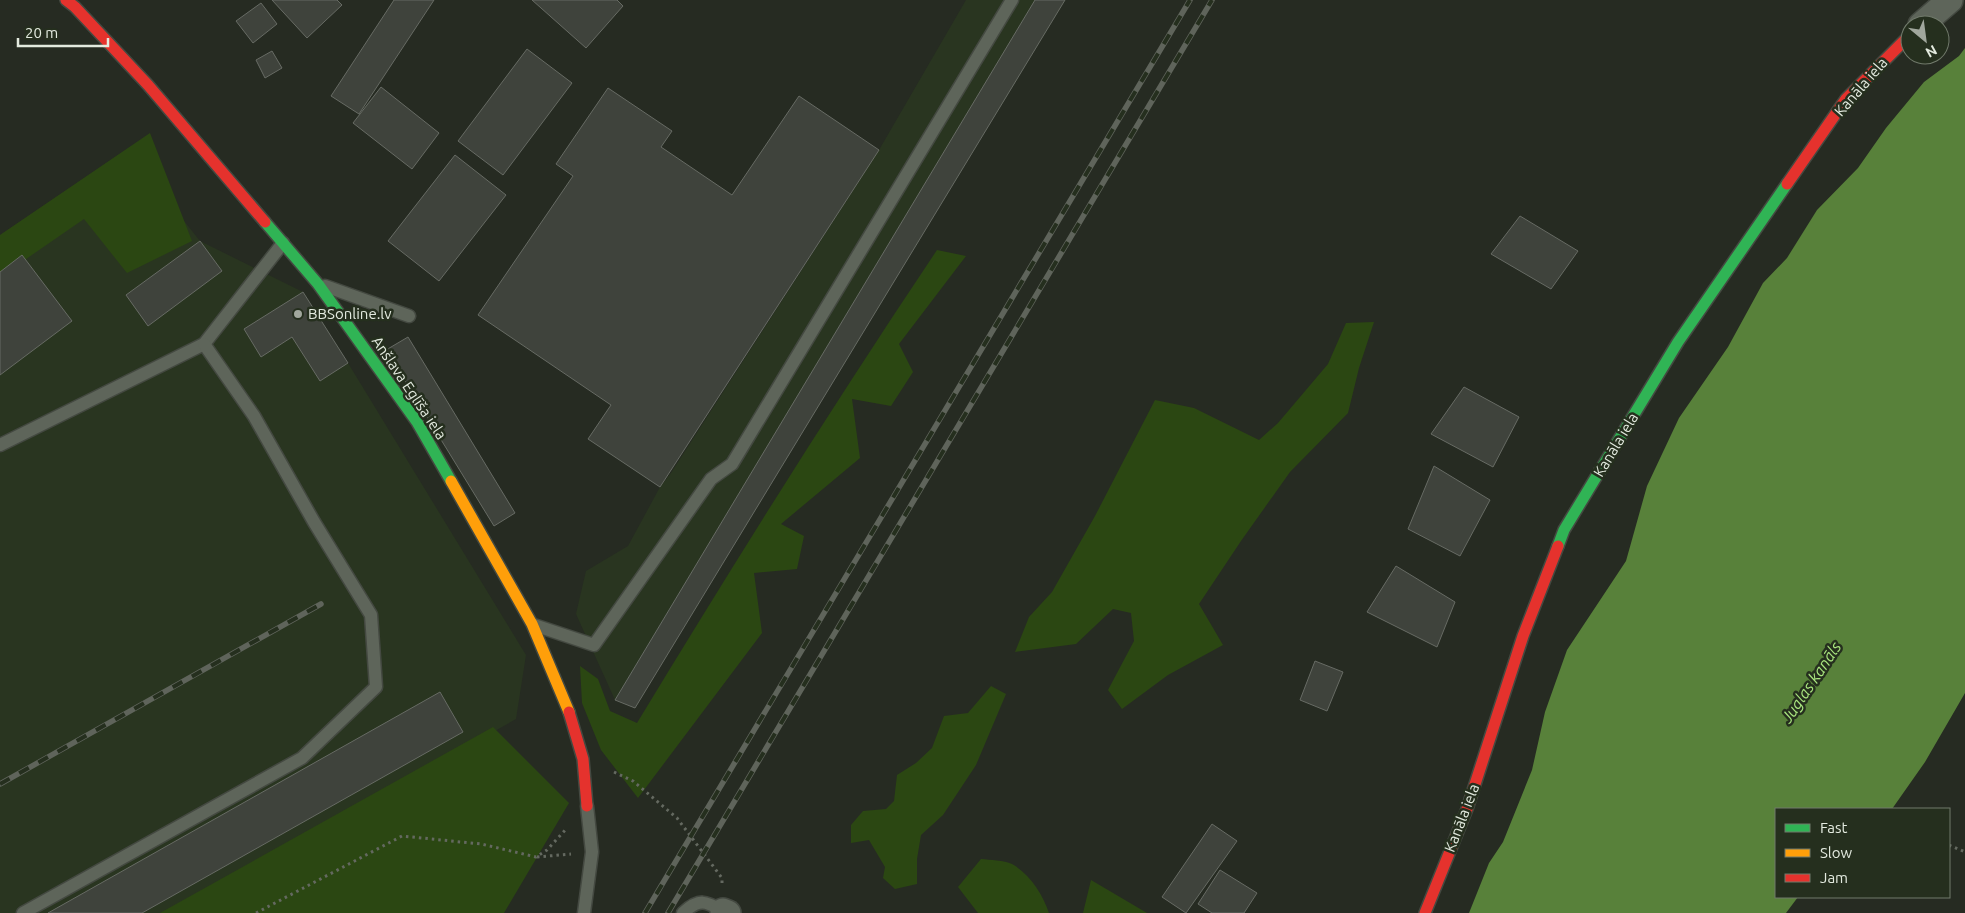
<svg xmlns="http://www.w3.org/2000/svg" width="1965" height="913" font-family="Ubuntu,sans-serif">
	<rect width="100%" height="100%" fill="#262b22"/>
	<g fill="#293520">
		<polygon points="966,0 1065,0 635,708 615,700 576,614 586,571 628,546 660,487 671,473 879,150"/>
		<polygon points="127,149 200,241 303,292 348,363 526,655 516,719 172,913 0,913 0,235"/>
	</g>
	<g fill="#2b4712">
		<polygon points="150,133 192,241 127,273 84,219 0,277 0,235"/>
		<path d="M937 250 966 256 899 344 913 372 891 406 852 399 860 458 781 524 804 536 797 569 754 573 762 633 638 798 601 750 582 703 580 666 598 679 610 711 637 723C734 563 833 405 937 250Z"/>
		<polygon points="1374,322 1359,368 1348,413 1290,472 1241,541 1199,604 1223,645 1168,675 1122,709 1108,690 1134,641 1131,613 1113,609 1076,644 1015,652 1029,617 1052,592 1095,516 1155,400 1194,408 1259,440 1278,423 1328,364 1346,323"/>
		<polygon points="991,686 1006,694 976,765 943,815 921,835 917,859 917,884 895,889 883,878 885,867 869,840 851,843 851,825 863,811 886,809 894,801 897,775 916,763 932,748 944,716 968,713"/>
		<polygon points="493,727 569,803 504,913 160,913"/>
		<path d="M981 859C990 860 1004 860 1012 864 1030 874 1043 895 1049 913H978L958 887Z"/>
		<polygon points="1091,880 1147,913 1083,913"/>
	</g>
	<polygon fill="#58813a" points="1965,48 1965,693 1925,762 1892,809 1776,809 1776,897 1798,897 1786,913 1469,913 1489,863 1503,842 1532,770 1545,712 1567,650 1626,561 1647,486 1679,418 1728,347 1763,283 1787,258 1817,210 1858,168 1886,128 1924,82 1959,56"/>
	<g fill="#3f433c" stroke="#676b64">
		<polygon points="272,0 337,0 342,5 307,38"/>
		<polygon points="394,0 434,0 359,114 331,96"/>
		<polygon points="532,0 617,0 623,6 586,48"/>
		<polygon points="1035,0 1065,0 635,708 615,700"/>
		<polygon points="261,3 277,24 253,43 236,21"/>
		<polygon points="527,49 572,83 503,175 458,141"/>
		<polygon points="272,51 282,68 265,78 256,60"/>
		<polygon points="381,87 439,133 412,169 353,123"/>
		<polygon points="608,88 672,131 661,147 732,195 799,96 879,150 660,487 588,439 611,405 478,315 573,176 556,164"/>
		<polygon points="455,155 506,195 439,281 388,241"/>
		<polygon points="1520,216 1578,251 1551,289 1491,254"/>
		<polygon points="200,241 222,271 148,326 126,295"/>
		<polygon points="22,255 72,321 0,375 0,272"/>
		<polygon points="303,292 348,363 320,381 292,337 261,357 244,329"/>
		<polygon points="408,337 515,513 494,526 386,350"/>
		<polygon points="1464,387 1519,417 1493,467 1431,434"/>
		<polygon points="1434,466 1490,500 1460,556 1408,529"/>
		<polygon points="1396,566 1455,602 1437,647 1367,612"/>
		<polygon points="1315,661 1343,672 1327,711 1300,700"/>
		<polygon points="440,692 463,732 142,913 48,913"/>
		<polygon points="1212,824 1237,841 1186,913 1162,897"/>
		<polygon points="1220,870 1257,893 1244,913 1212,913 1198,904"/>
	</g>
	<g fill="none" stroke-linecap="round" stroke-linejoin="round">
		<defs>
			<g id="lane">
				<polyline points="325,286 409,316"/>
				<polyline points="0,445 204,344 283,243"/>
				<polyline points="534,625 594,645 711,479 732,464 1012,0"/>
				<polyline points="23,913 302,758 376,687 371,615 314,522 254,416 204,344"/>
				<polyline points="584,913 592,852 587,806"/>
				<path d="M683 913C699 898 706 901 723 911"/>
			</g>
			<g id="street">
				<polyline points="1921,25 1950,0"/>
				<polyline points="723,911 728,913"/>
			</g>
			<g id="fast">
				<polyline points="265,222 318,284 417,422 451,481"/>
				<polyline points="1558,546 1564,530 1678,342 1787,184"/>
			</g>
			<polyline id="slow" points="451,481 532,624 569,712"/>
			<g id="jam">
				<polyline points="66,0 75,7 148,85 265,222"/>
				<polyline points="1787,184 1846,99 1910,35"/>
				<polyline points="569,712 583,759 587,806"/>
				<polyline points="1425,913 1467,809 1523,636 1558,546"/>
			</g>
		</defs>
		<use href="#lane" stroke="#444941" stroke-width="15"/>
		<use href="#street" stroke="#444941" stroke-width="28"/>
		<use href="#fast" stroke="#444941" stroke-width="14"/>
		<use href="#slow" stroke="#444941" stroke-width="14"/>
		<use href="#jam" stroke="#444941" stroke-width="14"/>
		<g stroke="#646960" stroke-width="3" stroke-dasharray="2.5 4" stroke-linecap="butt">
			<polyline points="614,772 633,781 677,818 722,878 722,883"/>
			<polyline points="1949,845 1965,852"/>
			<polyline points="537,857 571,854"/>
			<polyline points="256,913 402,836 481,844 536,857 547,850 567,828"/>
		</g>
		<use href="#lane" stroke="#5e655a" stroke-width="12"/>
		<use href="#street" stroke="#5e655a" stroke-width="25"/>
		<use href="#fast" stroke="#30b455" stroke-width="11"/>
		<use href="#slow" stroke="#ff9f0a" stroke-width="11"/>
		<use href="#jam" stroke="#e5322d" stroke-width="11"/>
		<defs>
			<g id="rail">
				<polyline points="0,784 321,604"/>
				<polyline points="645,913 1190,0"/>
				<polyline points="668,913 1212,0"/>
			</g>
		</defs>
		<use href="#rail" stroke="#5f645b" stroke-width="5.5"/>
		<use href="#rail" stroke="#252f1e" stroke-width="4" stroke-dasharray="11" stroke-linecap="butt"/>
	</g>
	<circle fill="#a1a79d" stroke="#252f1e" stroke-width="2" cx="298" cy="314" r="5"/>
	<g text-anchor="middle" stroke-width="5" stroke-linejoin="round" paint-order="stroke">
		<g font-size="15" fill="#e3eadf" stroke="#252f1e">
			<text transform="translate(1861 87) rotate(-49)" y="5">Kanāla iela</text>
			<text transform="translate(409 388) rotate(56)" y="5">Anšlava Eglīša iela</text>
			<text transform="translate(1616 445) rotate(-59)" y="5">Kanāla iela</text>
			<text transform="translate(1462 818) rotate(-69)" y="5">Kanāla iela</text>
		</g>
		<g font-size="15" fill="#e3eadf" stroke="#252f1e" text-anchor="start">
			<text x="308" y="319">BBSonline.lv</text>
		</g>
		<g font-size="16" font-style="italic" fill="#abe880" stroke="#252f1e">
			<text transform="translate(1811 682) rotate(-56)" y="6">Juglas kanāls</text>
		</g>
	</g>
	<rect x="1775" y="808" width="175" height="90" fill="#252f1e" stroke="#717a6b"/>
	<rect x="1785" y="824" width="25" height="8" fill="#30b455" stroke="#717a6b"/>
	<text x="1820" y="833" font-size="15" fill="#e3eadf">Fast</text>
	<rect x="1785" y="849" width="25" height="8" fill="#ff9f0a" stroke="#717a6b"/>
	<text x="1820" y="858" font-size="15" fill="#e3eadf">Slow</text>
	<rect x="1785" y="874" width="25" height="8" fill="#e5322d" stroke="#717a6b"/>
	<text x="1820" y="883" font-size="15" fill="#e3eadf">Jam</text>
	<g transform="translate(1925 40) rotate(151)"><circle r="24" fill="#252f1e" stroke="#717a6b"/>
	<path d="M0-4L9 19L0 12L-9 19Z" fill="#a1a79d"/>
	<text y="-8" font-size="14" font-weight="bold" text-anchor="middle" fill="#e3eadf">N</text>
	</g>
	<path d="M18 38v8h90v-8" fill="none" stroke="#e3eadf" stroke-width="2.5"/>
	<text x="25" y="38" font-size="15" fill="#e3eadf" stroke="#252f1e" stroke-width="4" paint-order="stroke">20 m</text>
</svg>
